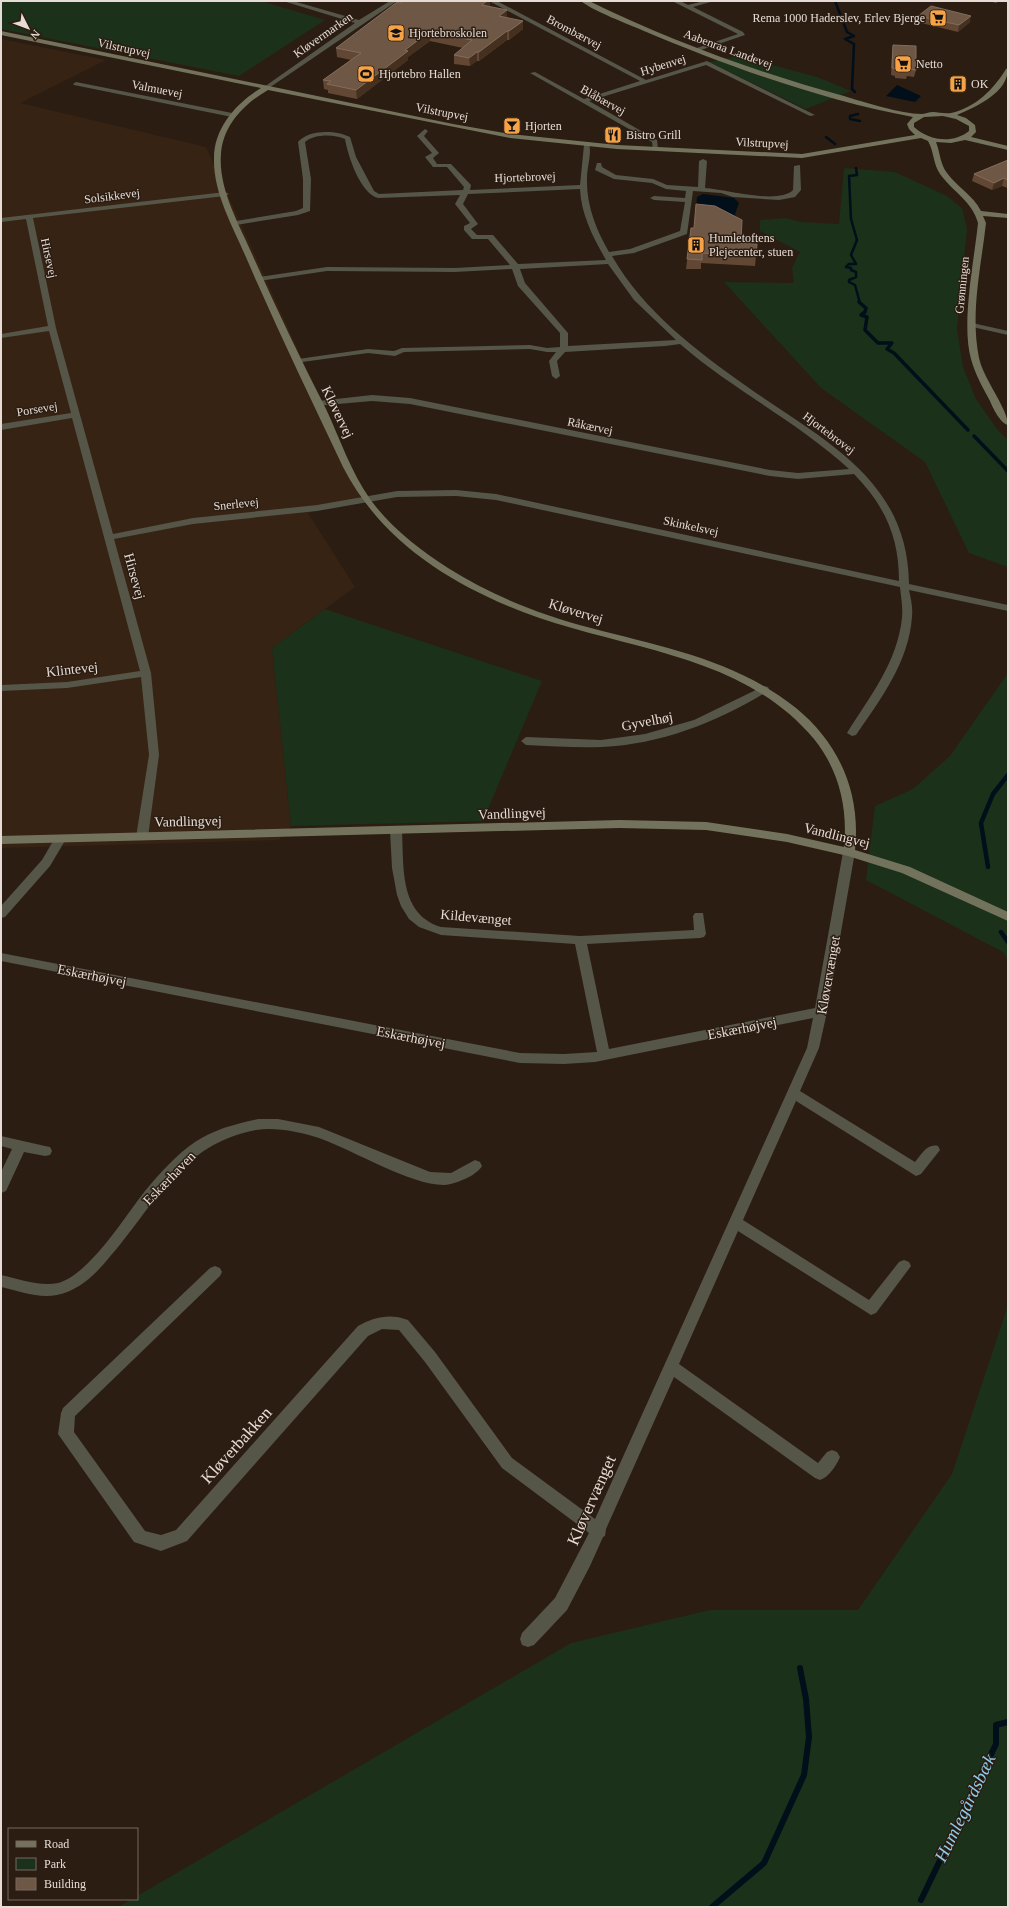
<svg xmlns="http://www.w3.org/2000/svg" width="1009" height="1908" font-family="Georgia,serif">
	<rect width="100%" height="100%" fill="#2b1d12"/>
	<polygon fill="#372314" points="1,39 106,60 20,103 206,147 364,496 308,513 355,587 272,648 291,826 279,840 1,848"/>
	<g fill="#1c3119">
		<polygon points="1,1 261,1 325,20 239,76 1,29"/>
		<polygon points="739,56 817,77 851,91 806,109 709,62"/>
		<polygon points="844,168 895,172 947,196 962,208 967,229 957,329 963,367 976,399 997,429 1008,440 1008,567 969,553 925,462 821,388 724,282 794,283 792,268 800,252 760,231 760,220 786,218 801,222 839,224"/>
		<polygon points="325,609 542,681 483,821 291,826 272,648"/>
		<polygon points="1008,673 1008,960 1003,952 866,880 875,806 913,789 950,756"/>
		<polygon points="1008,1305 1008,1907 118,1907 132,1899 137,1899 137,1896 571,1643 710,1610 858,1610 952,1474"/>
	</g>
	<g fill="#000f1a">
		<polygon points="897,85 921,96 915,102 886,96"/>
		<polygon points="703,194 734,198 739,203 735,214 737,224 696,209 697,197"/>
	</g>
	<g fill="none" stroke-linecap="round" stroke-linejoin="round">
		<g stroke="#000f1a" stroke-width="2.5">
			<polyline points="835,1 847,32 854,36 845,39 854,44 852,89 855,92"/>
			<polyline points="858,114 850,116 850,119 860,121"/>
			<polyline points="826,137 835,144"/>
			<polyline points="856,168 857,175 849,176 851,219 857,240 851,255 856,264 849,264 846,267 851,268 851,270 856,272 856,277 849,280 849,282 855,285 860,303"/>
		</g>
		<g stroke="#000f1a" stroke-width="3.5">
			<polyline points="859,302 866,308 865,312 861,315 867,317 865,330 878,343 892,343 887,349 894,353 968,430"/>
			<polyline points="974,436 1008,471"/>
		</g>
		<g stroke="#000f1a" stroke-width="4.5">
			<polyline points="988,867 981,823 993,794 1008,775"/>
			<polyline points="1001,932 1008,942"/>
		</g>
		<g stroke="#000f1a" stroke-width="6">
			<polyline points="921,1900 996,1744 996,1725 1008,1722"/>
			<polyline points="712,1907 764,1863 804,1775 809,1737 806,1699 800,1668"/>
		</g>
		<g fill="#555548" fill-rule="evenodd">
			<polygon points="283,1 293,1 359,20 390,1 397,1 266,90 263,88 264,87 355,23"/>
			<polygon points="489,1 497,1 646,80 707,61 815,115 810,116 706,65 589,101 657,140 658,149 653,150 652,142 530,73 535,72 584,99 640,81"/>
			<polygon points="672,1 680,1 688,5 704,1 714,1 693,7 743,32 745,35 698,51 694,51 694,49 738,34"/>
			<polygon points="989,1 999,1 996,3"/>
			<polygon points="76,82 232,113 235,115 232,117 74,85 73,84"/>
			<path d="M425 129 428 131 424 136 439 153 433 158 437 164H451L471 185 470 190 580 185 584 145 589 144C592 153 587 167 587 178 586 204 596 230 609 252L630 249 680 231 685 202 654 200 650 198 654 196 685 198 686 191 666 189 652 183 614 179 595 170 597 163H601L602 167 616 175 653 179 667 185 698 187 699 161 703 159 707 161 705 188C725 189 778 205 793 190L794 166 800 165 801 190 795 197 779 200 733 197 721 193 693 191 687 234 634 253 612 256C644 312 697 351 749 388 823 440 908 479 909 584L1008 605V611L909 590C911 599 913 608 912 617 909 662 880 700 856 735L852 736 847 733C870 696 897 663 902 618 903 608 901 597 900 587L496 500 456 496 397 497 317 511 193 524 114 539 151 673 159 755 148 837 146 840H138L136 837 149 755 141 677 67 688 1 691V685L67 682 140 671 72 418 1 430V424L71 413 49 331 1 338V334L48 326 26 219 1 222V218L225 192 229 194 225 196 33 218 56 328 113 534 193 518 317 505 397 491 456 490 496 494 899 581C899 537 885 506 854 474L798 479 770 476 410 404 372 401 315 406 314 404 318 401 372 395 410 398 770 470 798 473 849 469C798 422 733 390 680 344L665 346 565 352 557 361 560 376 556 379 552 376 549 361 556 352H547L530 349 404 352 395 356 368 353 295 363 294 361 298 359 368 349 394 351 402 348 530 345 547 348 560 347V333L518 286 512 269 455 272 327 271 259 281 255 279 259 277 327 267 455 268 510 265 488 239H472L464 230V226L470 223 455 204 460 195 378 198C360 193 348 156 345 139 334 134 314 134 305 142L311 179 310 211 298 215 236 225 232 223 236 221 296 211 303 208V179L298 142C309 129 336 130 350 137L356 157 374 191 379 194 463 190 464 187 447 167H433L425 157 432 153 417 136ZM580 189C581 215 594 239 606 260L518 264 493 235H477L471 229 478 224 463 204 468 194ZM608 264 634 300 676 340 568 346V333L525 283 520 269Z"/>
			<polygon points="968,322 1008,331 1008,335 968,326"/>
			<path d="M764 686 768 687 769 689 768 691C717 722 662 744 602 747 577 748 551 746 526 745L521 741 526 737 601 740 645 734 694 720Z"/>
			<path d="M396 827 402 831C404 867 399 914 441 927L580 936 694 930 693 916 695 913H703L706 934 704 937 700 938 587 944 609 1049 815 1008 843 852 845 849H853L855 852 827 1012 819 1048 800 1091 915 1162C921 1155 927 1143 938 1146L940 1150 921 1174 916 1176 796 1101 743 1220 869 1300 899 1262 904 1260 909 1262 911 1266 876 1313 871 1315 738 1231 679 1364 818 1463 827 1452 832 1450 837 1452 840 1457C836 1466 829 1477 820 1480L815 1478 674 1377 606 1529 605 1536 603 1537 590 1566 567 1610 534 1645 528 1647 522 1645 520 1639 522 1633 555 1598 589 1533 502 1468 425 1362 399 1330 382 1329 368 1336 187 1541 161 1551 134 1542 58 1434 61 1413 63 1408 210 1268 215 1266 220 1268 222 1272 220 1276 75 1416 74 1432 145 1531 161 1535 176 1530 358 1326C374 1317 390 1313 408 1320L435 1352 512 1458 595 1519 807 1048 813 1018 595 1062 564 1064 520 1063 1 961V953L520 1053 564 1054 597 1052 575 944 441 935 419 927 409 919 401 906 397 895 392 868 390 831Z"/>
			<polygon points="60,835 64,836 66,839 50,866 5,917 1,918 1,906 42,860 56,836"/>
			<path d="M258 1119H278L319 1127 430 1172 451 1173 475 1160 480 1162 482 1166C479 1171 475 1173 471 1176 463 1180 454 1184 445 1185 412 1186 353 1150 319 1138 300 1132 276 1127 256 1130 180 1144 154 1207 108 1259 95 1275 78 1291 57 1295 39 1299 19 1291 1 1287V1275C19 1279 40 1287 58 1283 89 1275 126 1215 145 1191 160 1173 176 1155 195 1142 214 1129 236 1124 258 1119Z"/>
			<polygon points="1,1136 45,1146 50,1147 52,1151 50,1155 45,1156 24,1152 6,1191 1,1193 1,1172 12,1149 1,1146"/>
		</g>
		<path fill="#73735d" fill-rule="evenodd" d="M581 1H589C671 41 756 72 844 96 863 102 902 114 921 114 925 114 929 112 933 112 938 112 945 114 951 113 975 108 994 89 1006 69L1008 68C1008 93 977 106 957 115L966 118 975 125 976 132 971 137 1008 146V150L965 140 951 143 936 142C940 152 940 164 947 173 957 187 973 195 981 211L1008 214V218L983 216 986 223C981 267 970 314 979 358 983 378 1008 409 1008 425 1000 423 993 408 990 401 983 388 975 374 971 359 961 323 974 262 978 223 972 201 953 192 940 174 933 164 934 151 928 141L921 138 802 158 617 149 510 138 268 90C244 104 223 125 221 154 218 188 239 224 252 254 275 306 300 358 326 409 340 439 351 472 370 499 390 527 420 550 448 568 492 596 541 615 591 628 663 647 736 660 796 708 840 744 861 794 855 850L910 867 1008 912V921L902 873 848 856 787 842 706 830 620 828 1 844V836L620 820 706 822 787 834 844 847C848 808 839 770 814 739 738 648 610 650 508 606 439 577 378 535 343 467 310 397 276 327 245 255 232 225 213 192 214 158 214 128 236 103 261 88L1 35V31L453 124 510 134 617 145 802 154 915 135 909 129 907 124 913 117C824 101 727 66 644 31 628 24 593 11 581 1ZM943 116 956 119 969 126V131C953 144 929 141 914 127V123L924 117Z"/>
	</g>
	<g fill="#614734">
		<polygon points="490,1 490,7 507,18 523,21 523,29 509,40 507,40 479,61 477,61 470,66 454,64 454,55 463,48 430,41 408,57 408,60 357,99 328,93 328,90 324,89 323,80 351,60 337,57 336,48 400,3"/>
		<polygon points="918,16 970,22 958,32 917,22"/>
		<polygon points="893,45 916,70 914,77 907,76 906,79 895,78 895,76 891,75 892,51"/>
		<polygon points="1008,160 1008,188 1002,186 992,190 972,181 974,174"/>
		<polygon points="691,228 741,243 756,256 755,266 701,263 701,269 686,269"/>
	</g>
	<g fill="#45301f">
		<polygon points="487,1 490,1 490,7 482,5"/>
		<polygon points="507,10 507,19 499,16"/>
		<polygon points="971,16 970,22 958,32 959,25"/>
		<polygon points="523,21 523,29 509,40 509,31"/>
		<polygon points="507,31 507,40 479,61 479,52"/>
		<polygon points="429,32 430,41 408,57 408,60 357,99 356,90 405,50"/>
		<polygon points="477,52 477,61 470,66 469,58"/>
		<polygon points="1004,178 1002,186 992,190 994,183"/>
	</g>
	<g fill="#6f5745" stroke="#826c5c">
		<polygon points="403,1 487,1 482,5 507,10 499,16 523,21 509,31 507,31 479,52 477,52 469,58 454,55 472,40 429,32 405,50 408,51 356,90 327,84 331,81 323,80 361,53 336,48 397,2 400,3"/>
		<polygon points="931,6 971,16 959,25 918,16"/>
		<polygon points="893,45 916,46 916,70 907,69 907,72 896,71 896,69 892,68"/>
		<polygon points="1008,160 1008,180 1004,178 994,183 974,174"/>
		<polygon points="696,204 715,206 742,220 741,243 757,244 756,256 702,253 702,260 687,259 691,228 694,228"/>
	</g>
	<defs>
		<symbol id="supermarket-square" viewBox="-11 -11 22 22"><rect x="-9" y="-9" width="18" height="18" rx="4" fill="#f5a346" stroke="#2b1d12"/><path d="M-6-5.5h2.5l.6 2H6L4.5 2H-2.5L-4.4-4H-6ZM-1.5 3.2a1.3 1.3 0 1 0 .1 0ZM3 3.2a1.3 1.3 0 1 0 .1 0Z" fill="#111"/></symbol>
		<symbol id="school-square" viewBox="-11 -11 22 22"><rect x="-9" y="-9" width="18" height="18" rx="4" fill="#f5a346" stroke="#2b1d12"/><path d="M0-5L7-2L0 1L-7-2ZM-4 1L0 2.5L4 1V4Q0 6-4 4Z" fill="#111"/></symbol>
		<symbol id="stadium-square" viewBox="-11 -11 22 22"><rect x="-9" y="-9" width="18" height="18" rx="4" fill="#f5a346" stroke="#2b1d12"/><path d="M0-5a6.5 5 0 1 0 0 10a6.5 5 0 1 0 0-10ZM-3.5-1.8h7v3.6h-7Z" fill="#111"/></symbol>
		<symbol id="building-square" viewBox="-11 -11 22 22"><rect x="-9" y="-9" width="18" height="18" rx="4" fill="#f5a346" stroke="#2b1d12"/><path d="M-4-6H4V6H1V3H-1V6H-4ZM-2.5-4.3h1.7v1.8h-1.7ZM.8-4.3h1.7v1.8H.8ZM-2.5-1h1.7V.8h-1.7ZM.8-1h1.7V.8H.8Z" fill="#111"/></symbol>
		<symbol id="bar-square" viewBox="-11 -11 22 22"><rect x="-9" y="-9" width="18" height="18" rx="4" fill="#f5a346" stroke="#2b1d12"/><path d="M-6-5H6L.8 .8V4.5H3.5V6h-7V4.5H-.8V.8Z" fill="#111"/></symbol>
		<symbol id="restaurant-square" viewBox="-11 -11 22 22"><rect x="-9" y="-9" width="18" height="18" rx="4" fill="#f5a346" stroke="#2b1d12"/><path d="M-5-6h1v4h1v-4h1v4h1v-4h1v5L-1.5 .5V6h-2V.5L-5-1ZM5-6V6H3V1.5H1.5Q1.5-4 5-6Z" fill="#111"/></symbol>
	</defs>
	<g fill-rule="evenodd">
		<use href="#supermarket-square" x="928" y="8" width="20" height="20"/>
		<use href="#school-square" x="386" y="23" width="20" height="20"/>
		<use href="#supermarket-square" x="893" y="54" width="20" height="20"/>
		<use href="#stadium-square" x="356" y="64" width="20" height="20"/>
		<use href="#building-square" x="948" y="74" width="20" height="20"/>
		<use href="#bar-square" x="502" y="116" width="20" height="20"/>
		<use href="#restaurant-square" x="603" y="125" width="20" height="20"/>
		<use href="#building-square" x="686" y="235" width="20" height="20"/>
	</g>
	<g text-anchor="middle" stroke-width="3" stroke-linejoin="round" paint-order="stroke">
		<g font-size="12" fill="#e6dcd5" stroke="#2b1d12" text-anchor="start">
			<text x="925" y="22" text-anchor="end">Rema 1000 Haderslev, Erlev Bjerge</text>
			<text x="409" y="37">Hjortebroskolen</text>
			<text x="916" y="68">Netto</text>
			<text x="379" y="78">Hjortebro Hallen</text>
			<text x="971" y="88">OK</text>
			<text x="525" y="130">Hjorten</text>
			<text x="626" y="139">Bistro Grill</text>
			<text x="709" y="242">Humletoftens<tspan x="709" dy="14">Plejecenter, stuen</tspan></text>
		</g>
		<g font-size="12" fill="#e6dcd5" stroke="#2b1d12">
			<text transform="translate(574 32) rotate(28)" y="4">Brombærvej</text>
			<text transform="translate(323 35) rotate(-35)" y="4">Kløvermarken</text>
			<text transform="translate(124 48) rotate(12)" y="4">Vilstrupvej</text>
			<text transform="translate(728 49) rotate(20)" y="4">Aabenraa Landevej</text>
			<text transform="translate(663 65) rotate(-17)" y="4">Hybenvej</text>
			<text transform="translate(157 89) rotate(11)" y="4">Valmuevej</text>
			<text transform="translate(603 100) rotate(29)" y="4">Blåbærvej</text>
			<text transform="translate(442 112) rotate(11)" y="4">Vilstrupvej</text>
			<text transform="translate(762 143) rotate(3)" y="4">Vilstrupvej</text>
			<text transform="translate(525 177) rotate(-2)" y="4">Hjortebrovej</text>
			<text transform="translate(112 196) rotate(-7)" y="4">Solsikkevej</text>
			<text transform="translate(49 258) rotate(78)" y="4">Hirsevej</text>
			<text transform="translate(962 285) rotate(-84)" y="4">Grønningen</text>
			<text transform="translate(37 409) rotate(-9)" y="4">Porsevej</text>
			<text transform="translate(590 426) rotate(12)" y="4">Råkærvej</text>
			<text transform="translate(829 433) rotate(37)" y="4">Hjortebrovej</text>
			<text transform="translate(236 504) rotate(-6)" y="4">Snerlevej</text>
			<text transform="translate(691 526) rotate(12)" y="4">Skinkelsvej</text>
		</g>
		<g font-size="14" fill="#e6dcd5" stroke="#2b1d12">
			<text transform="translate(338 412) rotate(64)" y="5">Kløvervej</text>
			<text transform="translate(135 576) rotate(75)" y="5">Hirsevej</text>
			<text transform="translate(576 611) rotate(17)" y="5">Kløvervej</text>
			<text transform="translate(72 669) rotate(-6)" y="5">Klintevej</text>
			<text transform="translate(647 721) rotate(-11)" y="5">Gyvelhøj</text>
			<text transform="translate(512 813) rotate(-2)" y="5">Vandlingvej</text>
			<text transform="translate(188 821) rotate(-1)" y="5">Vandlingvej</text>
			<text transform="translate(837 835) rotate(14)" y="5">Vandlingvej</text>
			<text transform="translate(476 917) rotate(5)" y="5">Kildevænget</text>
			<text transform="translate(92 975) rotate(11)" y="5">Eskærhøjvej</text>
			<text transform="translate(828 975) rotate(-80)" y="5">Kløvervænget</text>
			<text transform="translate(742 1028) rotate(-11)" y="5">Eskærhøjvej</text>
			<text transform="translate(411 1037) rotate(11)" y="5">Eskærhøjvej</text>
			<text transform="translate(169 1178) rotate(-46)" y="5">Eskærhaven</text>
		</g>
		<g font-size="17" fill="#e6dcd5" stroke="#2b1d12">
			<text transform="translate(236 1445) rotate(-48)" y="6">Kløverbakken</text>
			<text transform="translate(591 1500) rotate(-66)" y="6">Kløvervænget</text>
		</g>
		<g font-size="18" font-style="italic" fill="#8dcded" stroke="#2b1d12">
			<text transform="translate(965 1808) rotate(-64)" y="6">Humlegårdsbæk</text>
		</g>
	</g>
	<rect width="1009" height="1908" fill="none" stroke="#e6dcd5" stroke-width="4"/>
	<rect x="8" y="1828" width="130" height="72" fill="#2b1d12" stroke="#766960"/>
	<rect x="16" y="1841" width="20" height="6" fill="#73735d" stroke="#766960"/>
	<text x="44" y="1848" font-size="12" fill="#e6dcd5">Road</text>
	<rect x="16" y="1858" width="20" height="12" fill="#1c3119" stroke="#766960"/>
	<text x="44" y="1868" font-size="12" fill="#e6dcd5">Park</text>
	<rect x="16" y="1878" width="20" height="12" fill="#6f5745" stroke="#766960"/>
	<text x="44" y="1888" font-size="12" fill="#e6dcd5">Building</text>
	<g transform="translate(28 28) rotate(132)" stroke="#2b1d12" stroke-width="3" paint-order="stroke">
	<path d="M0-3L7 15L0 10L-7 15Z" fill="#e6dcd5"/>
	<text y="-6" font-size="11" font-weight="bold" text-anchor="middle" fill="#e6dcd5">N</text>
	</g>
</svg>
